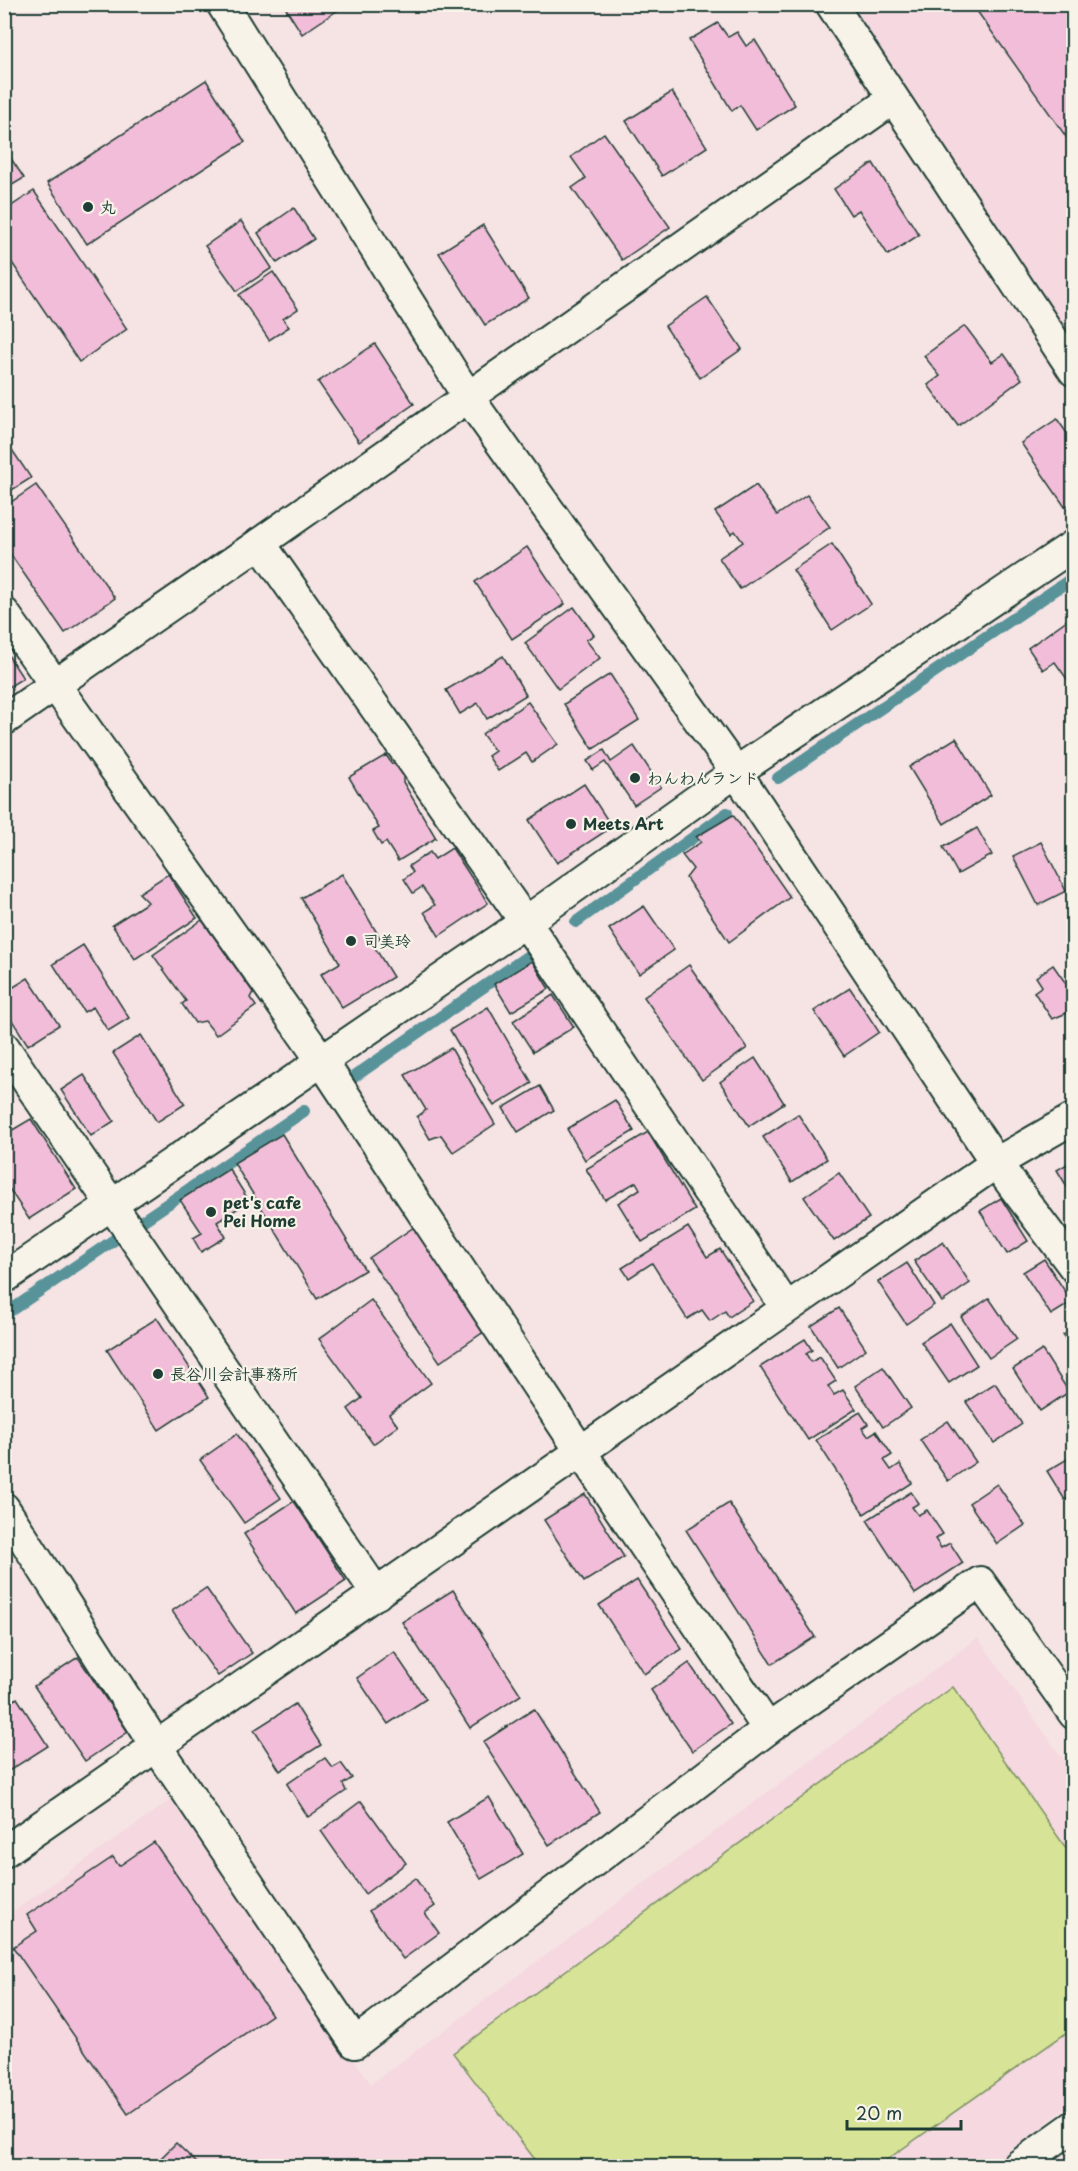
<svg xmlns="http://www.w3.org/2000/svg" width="1078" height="2171" font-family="'Playpen Sans','Klee One',sans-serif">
	<rect width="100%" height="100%" fill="#f6e3e3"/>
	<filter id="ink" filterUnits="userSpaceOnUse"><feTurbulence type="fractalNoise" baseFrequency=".0167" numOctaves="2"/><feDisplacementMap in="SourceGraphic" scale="12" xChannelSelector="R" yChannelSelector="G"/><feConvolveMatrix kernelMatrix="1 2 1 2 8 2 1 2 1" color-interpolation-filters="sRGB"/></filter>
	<g filter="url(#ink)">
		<g fill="#f5d8e0">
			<polygon points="844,5 1073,5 1073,349"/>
			<polygon points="978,1638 1073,1774 1073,2102 991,2166 5,2166 4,1918 171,1800 371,2084"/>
		</g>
		<polygon fill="#d7e497" stroke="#7b9066" stroke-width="1.5" points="953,1687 1073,1858 1073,2028 878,2166 540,2166 453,2053"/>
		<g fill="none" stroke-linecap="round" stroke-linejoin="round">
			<g stroke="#59939a" stroke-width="12">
				<polyline points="778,778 1074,577"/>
				<polyline points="576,922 727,813"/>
				<polyline points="348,1081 541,947"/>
				<polyline points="132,1228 304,1111"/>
				<polyline points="4,1315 120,1236"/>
			</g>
		</g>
		<g fill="#f2bdd8" stroke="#1f3d34" stroke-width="1.5">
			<polygon points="283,4 347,4 302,34"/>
			<polygon points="972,4 1074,4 1074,148"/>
			<polygon points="718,23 728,37 737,32 746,46 755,40 795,105 756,130 740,105 732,111 689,40"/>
			<polygon points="206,80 245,142 87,244 47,183"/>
			<polygon points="672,92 707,147 662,176 626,121"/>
			<polygon points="604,133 670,227 622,260 572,188 586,178 571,157"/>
			<polygon points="4,148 24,178 4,190"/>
			<polygon points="873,163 919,235 888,255 859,210 851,215 834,189"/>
			<polygon points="34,191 127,329 79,362 4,251 4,211"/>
			<polygon points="294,208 314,239 277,263 258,233"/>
			<polygon points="241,221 272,268 237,291 205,246"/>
			<polygon points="483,225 529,298 485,325 439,253"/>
			<polygon points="273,272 298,309 283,319 289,327 269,340 239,295"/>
			<polygon points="707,297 742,349 700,378 665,326"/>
			<polygon points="965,326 992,362 1004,354 1022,379 958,426 928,385 940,376 924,356"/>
			<polygon points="375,344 414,404 359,442 318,382"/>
			<polygon points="1057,419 1071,439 1074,437 1074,501 1065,507 1021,443"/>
			<polygon points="4,438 31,478 4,495"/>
			<polygon points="36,485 115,598 65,633 4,545 4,507"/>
			<polygon points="756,485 777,515 807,495 830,527 740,589 719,558 743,542 735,531 731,534 715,512"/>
			<polygon points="832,544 871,604 832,630 793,570"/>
			<polygon points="527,547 565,604 512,639 475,582"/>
			<polygon points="574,607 594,635 586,640 600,658 558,689 525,643"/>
			<polygon points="1074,615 1074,689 1055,662 1043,670 1028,648"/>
			<polygon points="4,649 23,678 4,690"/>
			<polygon points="503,656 526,695 487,719 478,703 460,714 446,690"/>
			<polygon points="610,674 639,720 593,749 564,704"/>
			<polygon points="528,702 558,744 532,762 526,753 498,771 488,756 495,751 482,734"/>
			<polygon points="956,738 991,795 944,824 909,767"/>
			<polygon points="634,746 661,787 634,805 605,762 593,770 587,761 604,750 611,762"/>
			<polygon points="386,755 392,764 399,765 403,772 403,782 436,838 398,861 386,842 381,845 373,831 379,828 349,777"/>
			<polygon points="584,784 612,827 557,863 529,820"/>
			<polygon points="733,815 790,897 729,942 686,878 693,869 682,855 701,842 696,837"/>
			<polygon points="977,828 992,855 958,874 943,847"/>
			<polygon points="1041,842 1066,891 1038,905 1013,856"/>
			<polygon points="452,848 488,903 439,936 424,912 435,905 422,887 413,893 404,879 413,872 409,866 430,852 435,859"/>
			<polygon points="168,874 197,918 135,959 112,925 148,902 139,893"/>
			<polygon points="342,874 380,938 372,943 393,977 342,1008 321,974 340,963 301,898"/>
			<polygon points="644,906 674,950 639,974 609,929"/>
			<polygon points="202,920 253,992 250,998 256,1006 216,1035 205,1021 195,1023 182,1004 186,1001 153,955"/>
			<polygon points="83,945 129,1018 108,1031 93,1007 84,1012 53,964"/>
			<polygon points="532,961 549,989 511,1012 494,984"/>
			<polygon points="689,965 747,1048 702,1080 644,997"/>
			<polygon points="1053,965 1074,995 1074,1023 1067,1013 1052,1019 1034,992 1042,986 1036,977"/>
			<polygon points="28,978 59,1025 28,1045 4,1008 4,993"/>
			<polygon points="850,988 879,1032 844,1056 814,1011"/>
			<polygon points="553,995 574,1027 533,1052 513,1021"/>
			<polygon points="488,1007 532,1083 494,1106 450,1030"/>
			<polygon points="141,1035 185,1104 157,1122 113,1053"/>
			<polygon points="451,1048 495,1124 453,1152 441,1135 430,1139 417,1117 426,1110 405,1075"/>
			<polygon points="755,1058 784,1103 749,1126 720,1082"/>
			<polygon points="84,1075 114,1121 91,1136 61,1090"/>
			<polygon points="540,1086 554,1110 518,1132 503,1108"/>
			<polygon points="615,1100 634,1131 585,1160 567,1129"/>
			<polygon points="798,1114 827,1159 792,1182 763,1137"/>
			<polygon points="31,1119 76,1189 29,1219 4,1181 4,1135"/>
			<polygon points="648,1132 695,1210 642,1242 618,1203 640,1189 636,1182 605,1200 586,1169"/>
			<polygon points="282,1134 365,1270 317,1299 234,1163"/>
			<polygon points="1074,1160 1074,1198 1057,1170"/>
			<polygon points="229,1169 249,1201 217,1222 226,1237 201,1252 193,1238 202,1233 180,1200"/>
			<polygon points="839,1173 869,1218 834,1241 804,1197"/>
			<polygon points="1001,1198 1028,1241 1007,1254 980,1211"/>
			<polygon points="414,1227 485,1331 440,1362 369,1258"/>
			<polygon points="688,1227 707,1257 720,1249 753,1301 729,1317 725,1311 710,1321 702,1310 687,1319 652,1263 629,1278 622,1268"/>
			<polygon points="943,1242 970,1283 942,1302 914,1261"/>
			<polygon points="1044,1259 1072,1302 1051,1315 1023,1272"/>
			<polygon points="907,1263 934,1305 906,1324 878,1282"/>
			<polygon points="989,1298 1017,1339 989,1358 961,1317"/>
			<polygon points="371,1300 431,1383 389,1414 398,1426 373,1444 348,1409 362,1398 319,1339"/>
			<polygon points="839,1308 866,1349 838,1368 811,1326"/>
			<polygon points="157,1318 209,1397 159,1430 107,1350"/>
			<polygon points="950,1323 977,1365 949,1383 921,1342"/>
			<polygon points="1074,1329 1074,1352 1063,1335"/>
			<polygon points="805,1339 812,1350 806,1354 811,1362 820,1357 836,1381 828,1386 834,1395 843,1390 856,1409 808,1440 760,1367"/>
			<polygon points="1042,1350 1069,1392 1040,1411 1013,1369"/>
			<polygon points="883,1367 911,1408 883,1427 855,1386"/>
			<polygon points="995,1383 1022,1424 994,1443 966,1402"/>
			<polygon points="860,1412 868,1424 862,1428 868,1436 876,1431 892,1455 884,1460 891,1470 900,1464 912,1483 864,1514 816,1440"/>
			<polygon points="948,1421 976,1462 948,1481 920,1440"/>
			<polygon points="237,1434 281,1498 244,1523 200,1460"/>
			<polygon points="1074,1455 1074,1495 1065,1500 1047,1471"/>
			<polygon points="997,1484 1025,1525 997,1544 969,1503"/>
			<polygon points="911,1492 919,1503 912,1507 918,1515 927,1510 943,1534 935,1539 941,1548 950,1543 963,1563 915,1594 867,1520"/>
			<polygon points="585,1494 624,1557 584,1582 544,1520"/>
			<polygon points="294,1501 346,1581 296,1614 244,1534"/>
			<polygon points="729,1503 815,1637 772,1664 686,1530"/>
			<polygon points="637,1580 682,1649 644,1674 599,1605"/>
			<polygon points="206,1588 252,1653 218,1676 172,1611"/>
			<polygon points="453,1590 521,1695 470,1728 402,1622"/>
			<polygon points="394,1652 426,1699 388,1724 357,1678"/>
			<polygon points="78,1657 128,1732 85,1761 34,1686"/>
			<polygon points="689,1663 731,1724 692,1751 651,1690"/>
			<polygon points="17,1698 48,1746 4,1774 4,1706"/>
			<polygon points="295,1704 321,1745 280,1771 254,1730"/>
			<polygon points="534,1709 600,1812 549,1845 483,1742"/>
			<polygon points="325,1758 333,1768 341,1763 352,1778 343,1784 346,1791 308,1817 287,1784"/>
			<polygon points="489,1797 523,1854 481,1879 447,1822"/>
			<polygon points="361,1801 406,1863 365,1894 321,1831"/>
			<polygon points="154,1842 272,2015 128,2114 13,1947 37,1931 27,1915 113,1857 119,1866"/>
			<polygon points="415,1878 435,1906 425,1913 439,1933 403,1959 369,1911"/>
			<polygon points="176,2143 200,2166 153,2166"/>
		</g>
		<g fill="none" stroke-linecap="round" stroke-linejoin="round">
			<defs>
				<g id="street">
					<polyline points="222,4 468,397 736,772 996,1163 1074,1267"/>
					<polyline points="831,4 1074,371"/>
					<polyline points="260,543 542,946 786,1307"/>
					<polyline points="4,613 322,1061 581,1452 768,1729"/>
					<polyline points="4,720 260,543 893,99"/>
					<polyline points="4,1047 377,1594"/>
					<polyline points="4,1278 524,923 736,772 1074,545"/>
					<polyline points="4,1508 157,1747 355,2043 768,1729 980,1582 1074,1714"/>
					<polyline points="4,1852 996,1163 1074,1118"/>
					<polyline points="1018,2166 1074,2126"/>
				</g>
			</defs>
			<use href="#street" stroke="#1f3d34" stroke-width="34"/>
			<use href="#street" stroke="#f7f3e8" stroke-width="30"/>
		</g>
	</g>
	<g fill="#1f3d34" stroke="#f7f3e8" stroke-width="2">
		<circle cx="88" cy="207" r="6"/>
		<circle cx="635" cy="778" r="6"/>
		<circle cx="571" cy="824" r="6"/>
		<circle cx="351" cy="941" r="6"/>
		<circle cx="211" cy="1212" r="6"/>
		<circle cx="158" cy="1374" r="6"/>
	</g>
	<g text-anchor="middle" stroke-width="4.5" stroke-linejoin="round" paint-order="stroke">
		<g font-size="16" font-weight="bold" fill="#1f3d34" stroke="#f7f3e8" text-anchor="start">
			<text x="100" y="213">丸</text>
			<text x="647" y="784">わんわんランド</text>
			<text x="583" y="830">Meets Art</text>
			<text x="363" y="947">司美玲</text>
			<text x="223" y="1209">pet's cafe<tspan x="223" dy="18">Pei Home</tspan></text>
			<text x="170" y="1380">長谷川会計事務所</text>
		</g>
	</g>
	<rect width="1078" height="2171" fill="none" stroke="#f7f3e8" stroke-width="24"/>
	<rect x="12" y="12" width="1054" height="2147" fill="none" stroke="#1f3d34" stroke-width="2" filter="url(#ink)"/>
	<path d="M847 2120v9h114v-9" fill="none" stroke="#1f3d34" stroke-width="3"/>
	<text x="856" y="2120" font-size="18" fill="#1f3d34" stroke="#f7f3e8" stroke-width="4.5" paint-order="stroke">20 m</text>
</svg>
